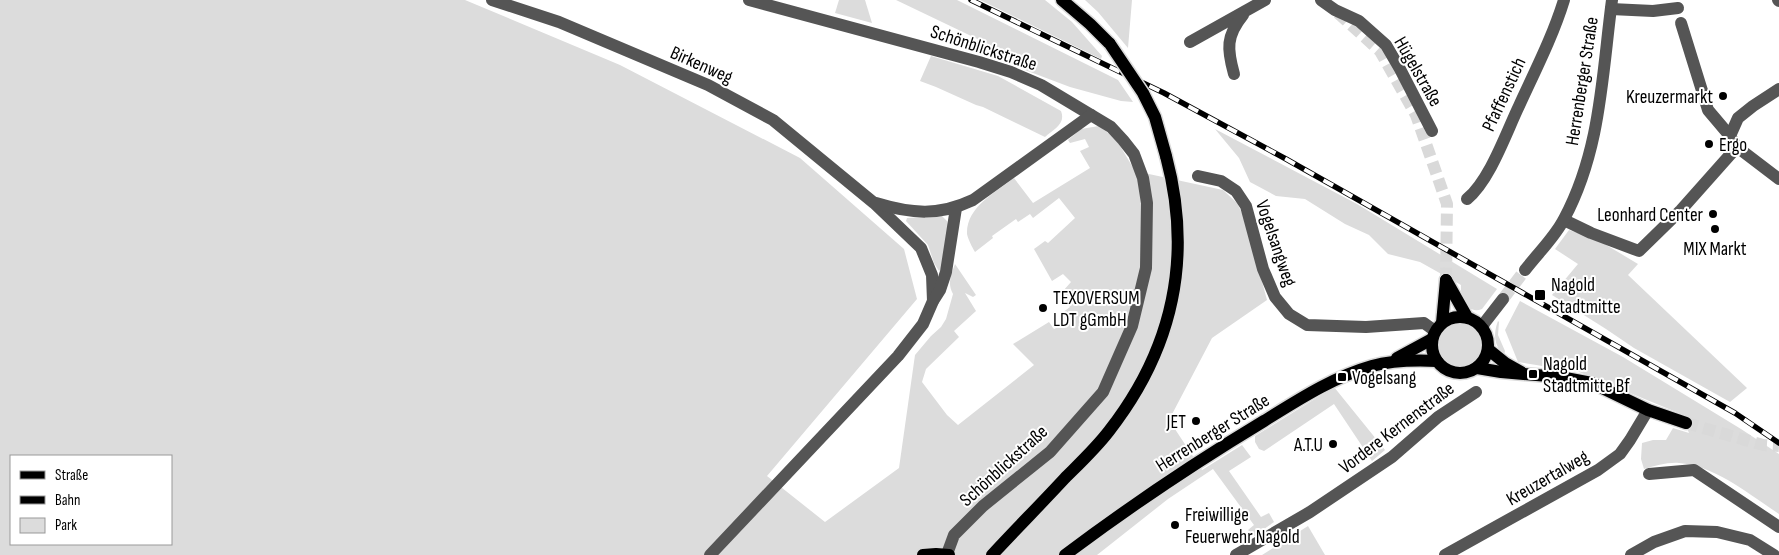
<svg xmlns="http://www.w3.org/2000/svg" width="1779" height="555" font-family="'Sofia Sans Condensed',sans-serif">
	<rect width="100%" height="100%" fill="#fff"/>
	<g fill="#dcdcdc" fill-rule="evenodd">
		<path d="M0 0H465L620 65 800 158 904 249 917 299 767 476 825 522 899 468 915 355 931 336 941 327 946 319 953 294C947 283 951 275 955 264L976 295 973 297 965 293 976 311 954 331 959 337 926 369 922 382 947 415 958 425 1034 365 1013 344 1049 322 1054 329 1067 323 1062 313 1070 307 1063 291 1071 282 1063 274 1052 281 1034 249 1045 241 1048 243 1075 218 1059 198 1033 218 1030 214 1018 222 1016 219 992 236 993 238 975 252C972 247 968 239 967 234 966 207 996 192 1014 178L1033 203 1090 168 1080 151 1089 147 1085 139 1070 143 1068 140 1081 129 1099 126 1116 139 1135 171 1223 190 1237 203 1245 219 1267 300 1212 338 1169 420 1202 470 1242 445 1251 457 1229 471 1261 517 1269 513 1274 522 1254 536 1248 530 1254 525 1213 469 1168 499 1097 555H0ZM11 456H171V544H11Z"/>
		<polygon points="839,0 865,0 872,23 835,13"/>
		<polygon points="896,0 957,0 1118,80 1133,102 1121,101 1070,87 1025,70 990,45"/>
		<polygon points="980,0 1045,0 1072,22 1102,56 1101,59"/>
		<polygon points="1085,0 1132,0 1128,48 1098,12"/>
		<path d="M931 56 998 76 1061 111C1066 124 1054 129 1045 137L983 107 976 105 936 87 920 81Z"/>
		<path d="M1215 129 1357 204 1497 289 1482 309C1467 315 1460 297 1461 285L1420 262 1388 254 1369 235 1345 224 1305 199 1276 196 1250 182 1239 158Z"/>
		<polygon points="942,216 947,221 948,225 942,268 939,271 934,263 928,245 906,221 907,218"/>
		<polygon points="1569,230 1598,240 1638,264 1628,275 1747,388 1730,402 1634,348 1606,329 1552,295 1578,264 1555,249"/>
		<path d="M1520 301 1623 357 1741 429 1779 454V514C1750 495 1714 465 1679 463 1668 462 1655 466 1644 469L1641 459 1642 443 1653 440H1666L1673 428 1689 433 1681 414 1579 372 1518 362 1505 330Z"/>
		<path d="M1498 321 1499 322 1498 335 1505 351 1504 355C1494 346 1493 334 1498 321Z"/>
		<circle cx="1461" cy="345" r="22"/>
		<polygon points="1334,387 1385,450 1372,461 1334,404 1264,451 1259,449 1255,442 1255,436"/>
		<polygon points="1308,526 1325,555 1262,555"/>
	</g>
	<g fill="none" stroke-linecap="round" stroke-linejoin="round">
		<polyline stroke="#d9d9d9" stroke-width="12" stroke-dasharray="12 6" stroke-linecap="butt" points="1503,299 1525,270"/>
		<g stroke="#d9d9d9" stroke-width="12" stroke-dasharray="12 6" stroke-linecap="butt">
			<polyline points="1338,13 1380,51 1416,115 1447,204 1446,280"/>
			<polyline points="1686,423 1763,445 1779,446"/>
		</g>
		<defs>
			<g id="major">
				<polyline points="1062,0 1090,24 1110,44"/>
				<polyline points="1446,280 1467,317"/>
				<circle cx="1460" cy="345" r="28"/>
				<polyline points="1442,323 1446,280"/>
				<polyline points="1489,350 1505,363 1521,372"/>
				<polyline points="1397,358 1432,339"/>
				<polyline points="1477,368 1501,372 1560,377 1592,383 1648,410 1686,423"/>
				<polyline points="923,555 936,554 949,555"/>
				<path d="M992 555C1016 529 1041 504 1065 478 1080 463 1096 448 1109 431 1173 349 1193 257 1166 156"/>
				<path d="M1065 555C1129 507 1196 462 1264 421 1298 400 1333 377 1372 366 1393 360 1415 360 1437 361"/>
			</g>
		</defs>
		<use href="#major" stroke="#dbdbdb" stroke-width="15"/>
		<g stroke="#555" stroke-width="12">
			<polyline points="492,0 559,22 708,85 773,120 874,203 921,248 932,275 933,301"/>
			<polyline points="749,0 979,62 1011,72 1041,85 1111,127 1123,140 1134,154 1143,178 1147,203 1146,268 1132,326 1103,392 1050,452 983,506 954,535 947,554"/>
			<polyline points="1321,0 1335,10 1359,21 1386,45 1400,69 1432,131"/>
			<polyline points="1778,0 1779,1"/>
			<polyline points="1611,9 1653,11 1678,8"/>
			<polyline points="1681,23 1708,110 1730,136"/>
			<polyline points="1190,42 1265,0"/>
			<path d="M1234 74C1227 49 1226 36 1243 15"/>
			<polyline points="1737,147 1779,179"/>
			<polyline points="1198,176 1221,181 1236,191 1246,206 1263,269 1275,297 1289,314 1307,325 1366,327 1424,323 1435,331"/>
			<path d="M1467 199C1490 180 1506 133 1519 106 1535 71 1553 36 1564 0"/>
			<path d="M876 203C912 214 939 216 973 200L1091 115"/>
			<polyline points="1564,220 1591,233 1639,251 1681,210 1737,147 1730,136 1738,118 1753,106 1779,89"/>
			<path d="M1525 270C1538 253 1555 237 1564 219 1601 150 1602 75 1612 0"/>
			<polyline points="1482,326 1503,299"/>
			<polyline points="1649,474 1694,470 1779,527"/>
			<polyline points="710,555 898,356 923,324 933,301 940,290 946,272 956,208"/>
			<polyline points="1236,555 1310,512 1392,457 1438,417 1476,392"/>
			<polyline points="1445,555 1598,470 1620,454 1630,440 1648,410"/>
			<polyline points="1631,555 1654,542 1685,531 1717,532 1750,540 1774,555"/>
		</g>
		<use href="#major" stroke="#000" stroke-width="12"/>
		<defs>
			<polyline id="rail" points="971,0 1164,93 1286,159 1735,413 1779,443"/>
		</defs>
		<use href="#rail" stroke="#000" stroke-width="5.5"/>
		<use href="#rail" stroke="#fff" stroke-width="4" stroke-dasharray="11" stroke-linecap="butt"/>
		<defs>
			<polyline id="major-bridge" points="1110,44 1143,93 1155,117 1166,156"/>
		</defs>
		<use href="#major-bridge" stroke="#dbdbdb" stroke-width="15" stroke-linecap="butt"/>
		<use href="#major-bridge" stroke="#000" stroke-width="12"/>
	</g>
	<g fill="#000" stroke="#fff" stroke-width="2">
		<circle cx="1723" cy="96" r="5"/>
		<circle cx="1709" cy="144" r="5"/>
		<circle cx="1713" cy="214" r="5"/>
		<circle cx="1715" cy="229" r="5"/>
		<rect x="1534" y="289" width="12" height="12" rx="2.5"/>
		<circle cx="1043" cy="308" r="5"/>
		<rect x="1528" y="369" width="10" height="10" rx="2.5"/>
		<rect x="1337" y="372" width="10" height="10" rx="2.5"/>
		<circle cx="1196" cy="421" r="5"/>
		<circle cx="1333" cy="444" r="5"/>
		<circle cx="1175" cy="525" r="5"/>
	</g>
	<g text-anchor="middle" stroke-width="4" stroke-linejoin="round" paint-order="stroke">
		<g font-size="19" fill="#000" stroke="#fff">
			<text transform="translate(984 47) rotate(18)" y="7">Schönblickstraße</text>
			<text transform="translate(702 64) rotate(24)" y="7">Birkenweg</text>
			<text transform="translate(1419 71) rotate(60)" y="7">Hügelstraße</text>
			<text transform="translate(1581 81) rotate(-81)" y="7">Herrenberger Straße</text>
			<text transform="translate(1503 94) rotate(-65)" y="7">Pfaffenstich</text>
			<text transform="translate(1277 243) rotate(71)" y="7">Vogelsangweg</text>
			<text transform="translate(1396 427) rotate(-37)" y="7">Vordere Kernenstraße</text>
			<text transform="translate(1212 432) rotate(-32)" y="7">Herrenberger Straße</text>
			<text transform="translate(1003 465) rotate(-42)" y="7">Schönblickstraße</text>
			<text transform="translate(1547 477) rotate(-30)" y="7">Kreuzertalweg</text>
		</g>
		<g font-size="19" fill="#000" stroke="#fff" text-anchor="start">
			<text x="1713" y="103" text-anchor="end">Kreuzermarkt</text>
			<text x="1719" y="151">Ergo</text>
			<text x="1703" y="221" text-anchor="end">Leonhard Center</text>
			<text x="1715" y="255" text-anchor="middle">MIX Markt</text>
			<text x="1551" y="291">Nagold<tspan x="1551" dy="22">Stadtmitte</tspan></text>
			<text x="1053" y="304">TEXOVERSUM<tspan x="1053" dy="22">LDT gGmbH</tspan></text>
			<text x="1543" y="370">Nagold<tspan x="1543" dy="22">Stadtmitte Bf</tspan></text>
			<text x="1352" y="384">Vogelsang</text>
			<text x="1186" y="428" text-anchor="end">JET</text>
			<text x="1323" y="451" text-anchor="end">A.T.U</text>
			<text x="1185" y="521">Freiwillige<tspan x="1185" dy="22">Feuerwehr Nagold</tspan></text>
		</g>
	</g>
	<rect x="10" y="455" width="162" height="90" fill="#ffffff" stroke="#999999"/>
	<rect x="20" y="471" width="25" height="8" fill="#000000" stroke="#999999"/>
	<text x="55" y="480" font-size="15" fill="#000000">Straße</text>
	<rect x="20" y="496" width="25" height="8" fill="#000000" stroke="#999999"/>
	<text x="55" y="505" font-size="15" fill="#000000">Bahn</text>
	<rect x="20" y="518" width="25" height="15" fill="#dcdcdc" stroke="#999999"/>
	<text x="55" y="530" font-size="15" fill="#000000">Park</text>
</svg>
